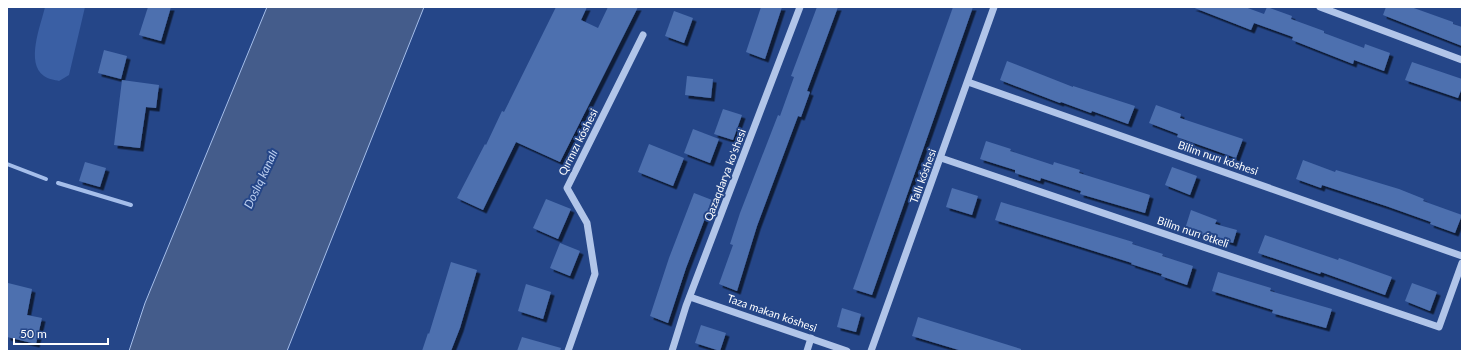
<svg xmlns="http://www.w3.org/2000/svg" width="1469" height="358" font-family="Lato,sans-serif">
	<defs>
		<filter id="shadow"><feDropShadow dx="3.5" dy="3.5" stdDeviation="0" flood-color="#0009"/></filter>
	</defs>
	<rect width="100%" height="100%" fill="#254688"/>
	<path fill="#3a5fa4" d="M45 7H85L69 75 59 81C55 80 48 79 44 76 25 63 41 25 45 7Z"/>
	<polygon fill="#445c8b" stroke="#a5beea" points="267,7 424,7 287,351 129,351 145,303"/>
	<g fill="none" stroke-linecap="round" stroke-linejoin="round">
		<g stroke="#a5beea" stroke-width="4">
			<polyline points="7,164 46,179"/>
			<polyline points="58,183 131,205"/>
		</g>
	</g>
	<g fill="#4d70af" filter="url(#shadow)">
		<polygon points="148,7 171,7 161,41 139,35"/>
		<polygon points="556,7 587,7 581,20 598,28 608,7 638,7 560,162 516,142 483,210 457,198 485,144 486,145 502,111 504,112"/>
		<polygon points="761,7 782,7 765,59 746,52"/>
		<polygon points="817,7 838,7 807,91 810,92 801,117 798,116 757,226 737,291 719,284 733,245 730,244 740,213 778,115 780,116 794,77 791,76"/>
		<polygon points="953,7 973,7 872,295 853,289"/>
		<polygon points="1192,7 1245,7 1264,14 1267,7 1292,16 1291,19 1324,31 1324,33 1364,48 1365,44 1390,53 1384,71 1354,60 1353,64 1292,40 1293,37 1254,23 1251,30"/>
		<polygon points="1386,7 1411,7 1453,22 1453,24 1462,27 1462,46 1383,15"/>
		<polygon points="674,11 693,18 684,43 665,36"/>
		<polygon points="104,50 127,56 121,79 98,73"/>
		<polygon points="1007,61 1073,87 1073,86 1135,106 1128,124 1092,111 1091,113 1061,102 1060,103 1000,80"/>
		<polygon points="1412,62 1462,79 1462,88 1458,98 1405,80"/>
		<polygon points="687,76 713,79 711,98 685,95"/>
		<polygon points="122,80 159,85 156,108 146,107 140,148 114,145"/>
		<polygon points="1156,105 1181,114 1180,118 1243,139 1236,158 1177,137 1178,134 1149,123"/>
		<polygon points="723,109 742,115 733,140 714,134"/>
		<polygon points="693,129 719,139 710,163 684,153"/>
		<polygon points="986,141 1011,149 1010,151 1053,165 1054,162 1080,170 1079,173 1150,195 1145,213 1080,194 1081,191 1041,178 1040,181 1015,173 1015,170 980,159"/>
		<polygon points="649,144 684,158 673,186 638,172"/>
		<polygon points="1303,160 1335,172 1336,170 1399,189 1424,199 1423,201 1462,215 1455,233 1430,224 1431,222 1386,206 1322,185 1321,188 1296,179"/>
		<polygon points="85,162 106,168 100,187 79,181"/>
		<polygon points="1172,167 1197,176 1190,195 1165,185"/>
		<polygon points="952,188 978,196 972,215 946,207"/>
		<polygon points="694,193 712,200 686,268 668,323 650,316 669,258"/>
		<polygon points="546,199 571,209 558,239 533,228"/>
		<polygon points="1001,202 1133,242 1132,244 1163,254 1162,256 1193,266 1187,285 1161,276 1162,274 1131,264 1132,263 995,220"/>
		<polygon points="1191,210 1217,220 1215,224 1237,230 1233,243 1211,236 1210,238 1185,229"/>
		<polygon points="1265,235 1338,260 1339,258 1392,277 1385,295 1321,272 1320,274 1258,253"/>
		<polygon points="560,243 580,251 570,276 550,268"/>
		<polygon points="451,262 477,270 460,328 451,351 422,351 428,333 429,334"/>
		<polygon points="1218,272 1271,288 1270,291 1332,309 1326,328 1272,313 1273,310 1212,291"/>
		<polygon points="8,283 32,289 27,315 42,318 36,344 7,337"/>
		<polygon points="1412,283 1437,292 1430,311 1405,301"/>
		<polygon points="526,284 551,292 543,319 518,311"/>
		<polygon points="842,308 861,314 856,332 837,327"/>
		<polygon points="918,317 1021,349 1021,351 962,351 912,336"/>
		<polygon points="701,325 726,333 720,351 695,343"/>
		<polygon points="522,337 561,348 560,351 517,351"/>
	</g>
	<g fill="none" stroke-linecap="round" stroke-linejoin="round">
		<g stroke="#b1c5e9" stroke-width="7">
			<polyline points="1320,7 1462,60"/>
			<polyline points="968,82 1462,256"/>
			<polyline points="941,158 1439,327 1462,263"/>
			<polyline points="690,297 847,351"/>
			<polyline points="568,351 595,274 587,223 567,188 643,35"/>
			<polyline points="672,351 686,306 800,7"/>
			<polyline points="807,351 811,338"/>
			<polyline points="871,351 994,7"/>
		</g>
	</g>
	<g text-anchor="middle" stroke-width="4" stroke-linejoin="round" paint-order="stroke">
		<g font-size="11" fill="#fff" stroke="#254688">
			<text transform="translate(578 142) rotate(-63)" y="4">Qırmızı kóshesi</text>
			<text transform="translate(1218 158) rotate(19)" y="4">Bilim nurı kóshesi</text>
			<text transform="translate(725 175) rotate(-69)" y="4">Qazaqdarya ko'shesi</text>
			<text transform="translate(923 176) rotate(-70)" y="4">Tallı kóshesi</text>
			<text transform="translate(1193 232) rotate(19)" y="4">Bilim nurı ótkeli</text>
			<text transform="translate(772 313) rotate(19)" y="4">Taza makan kóshesi</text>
		</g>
		<g font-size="12" font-style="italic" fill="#bccff0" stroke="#254688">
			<text transform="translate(261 179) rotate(-65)" y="4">Doslıq kanalı</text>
		</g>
	</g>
	<rect width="1469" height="358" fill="none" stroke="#ffffff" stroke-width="16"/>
	<path d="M14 338v6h94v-6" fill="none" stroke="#ffffff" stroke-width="2"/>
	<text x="20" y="338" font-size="12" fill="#ffffff" stroke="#254688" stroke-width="3" paint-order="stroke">50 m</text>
</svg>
